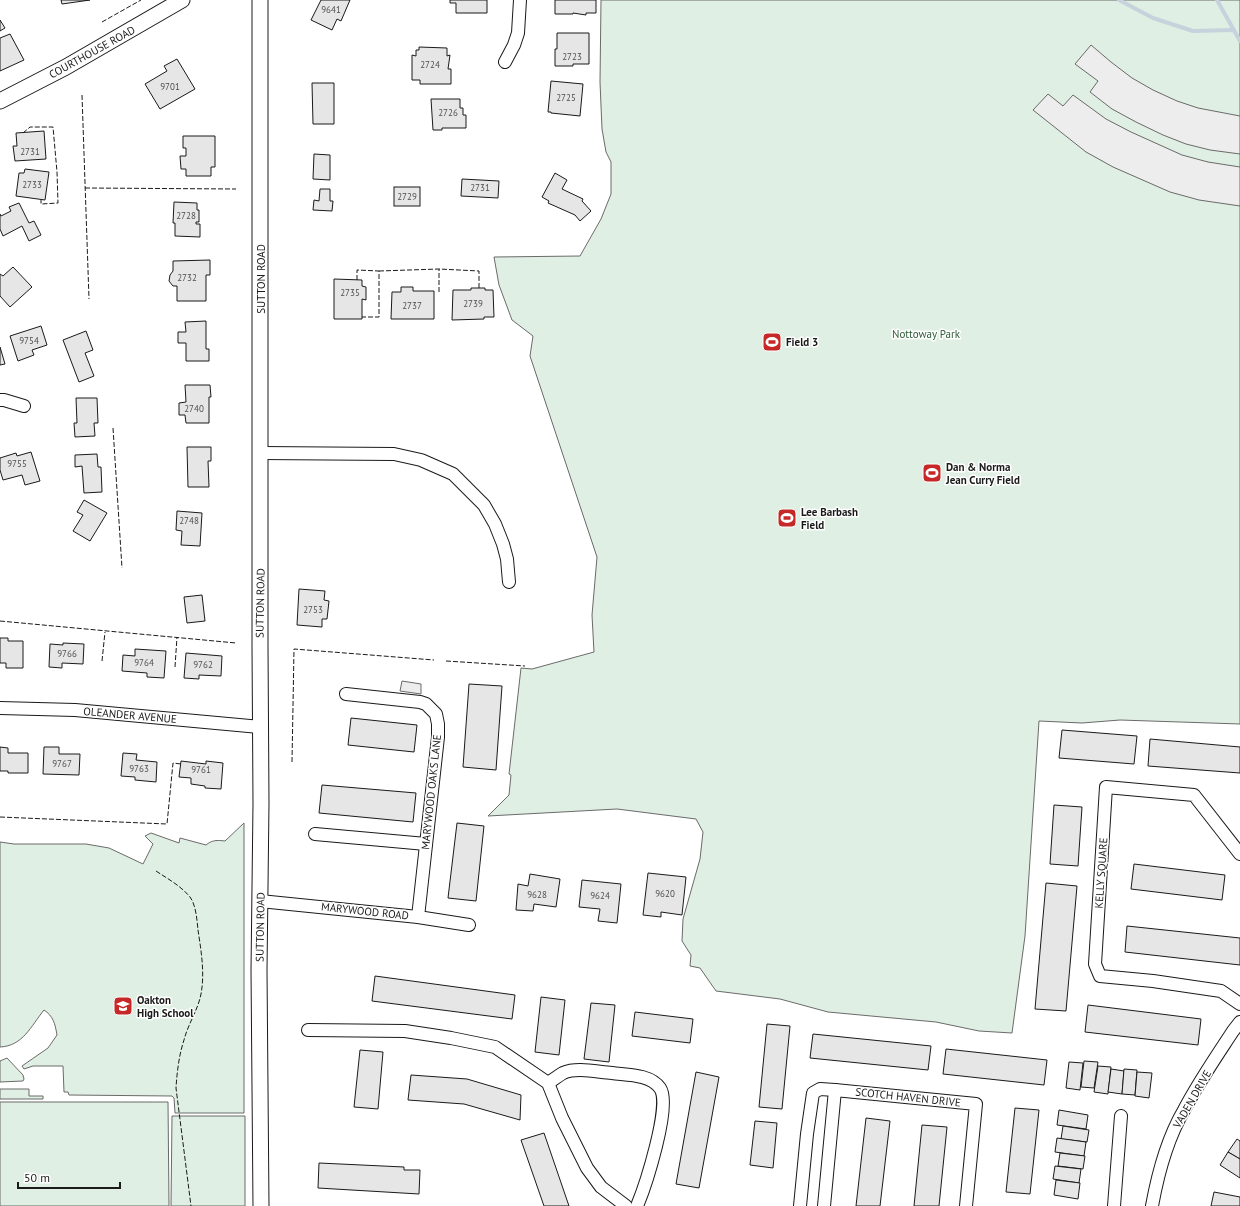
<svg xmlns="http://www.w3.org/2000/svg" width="1240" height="1206" font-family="'PT Sans',sans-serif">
	<rect width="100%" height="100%" fill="#fff"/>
	<g fill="#e0efe3" stroke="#6a6a6a">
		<polygon points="601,0 1240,0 1240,724 1120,720 1082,723 1039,721 1025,936 1012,1033 979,1031 936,1022 828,1012 780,999 716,991 700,968 690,966 691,955 682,941 683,919 700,859 703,832 696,819 617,809 488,816 509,795 511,775 509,774 521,668 532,669 594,652 592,615 597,557 530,356 533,336 512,320 499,285 494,257 580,256 601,219 611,194 611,162 606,152 602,129 600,82"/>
		<path d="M244 823V1113H175L174 1098 172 1096 69 1095 68 1092H64L63 1066H33L24 1069 22 1066 48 1048 57 1035C55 1023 53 1016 44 1010 31 1026 23 1046 0 1047V842L14 844H86L109 848 143 864 153 844 145 836 151 833 179 843 180 838 206 845C212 840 217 840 225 841Z"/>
		<polygon points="7,1058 23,1075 24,1079 23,1081 0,1082 0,1061"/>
		<polygon points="0,1089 29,1089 29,1096 43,1096 43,1099 0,1099"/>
		<polygon points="0,1102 168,1102 169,1206 0,1206"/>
		<polygon points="172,1116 245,1116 245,1206 171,1206"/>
	</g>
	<g fill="#ededed" stroke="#6a6a6a">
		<polygon points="1091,45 1111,62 1132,78 1153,90 1177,101 1198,108 1240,116 1240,154 1210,150 1186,144 1163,135 1136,122 1112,109 1090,92 1098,81 1075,64"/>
		<polygon points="1048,94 1063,106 1073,95 1106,119 1131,132 1182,155 1208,162 1240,167 1240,206 1199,200 1170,192 1113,167 1086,152 1033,110"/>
		<polygon points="402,681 421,684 421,694 400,691"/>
	</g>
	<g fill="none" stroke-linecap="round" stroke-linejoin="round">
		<g stroke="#c6d2dc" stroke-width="4">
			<polyline points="1119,0 1153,18 1193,31 1234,30"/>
			<polyline points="1217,0 1240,41"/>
		</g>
	</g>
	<g fill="#e6e6e6" stroke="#1a1a1a">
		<polygon points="61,0 90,0 62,4"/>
		<polygon points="321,0 350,0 341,21 337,19 332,30 311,20"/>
		<polygon points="450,0 487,0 487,13 456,13 456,3 450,3"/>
		<polygon points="555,0 596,0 596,13 586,13 586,15 573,13 573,14 555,14"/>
		<polygon points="0,20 5,28 0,31"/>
		<polygon points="557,33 589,33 589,64 573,64 573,66 555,66 555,49 557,49"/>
		<polygon points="10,34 24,60 0,71 0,38"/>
		<polygon points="419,47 447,48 447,56 450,55 448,69 451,69 451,84 420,84 420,80 412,80 412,55 416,56 416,50 419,50"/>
		<polygon points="177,59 195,89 160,109 145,84 167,71 164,66"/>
		<polygon points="551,81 583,84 580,116 551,113 551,112 548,112"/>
		<polygon points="312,83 334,83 334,124 313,124"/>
		<polygon points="431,99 460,99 460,108 463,108 463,115 466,115 466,128 442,128 442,130 433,130"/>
		<polygon points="44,131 46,159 15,161 13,146 17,146 16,133"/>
		<polygon points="183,136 215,136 215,167 211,167 211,176 186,176 186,169 181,169 180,156 186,156 186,148 183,148"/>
		<polygon points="314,154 330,155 330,180 313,179"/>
		<polygon points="25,169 49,172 45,200 16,196 19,173 24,173"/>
		<polygon points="555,173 567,180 562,189 583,199 582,201 591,211 580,221 575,215 548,203 549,201 542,197"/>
		<polygon points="462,179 499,181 498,198 461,196"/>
		<rect x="394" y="187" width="26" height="19"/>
		<polygon points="320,189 330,189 330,201 333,201 332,211 313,210 314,200 319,201"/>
		<polygon points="174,202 197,203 197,210 199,210 199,222 196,222 196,224 200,224 200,237 175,236 175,223 173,223"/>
		<polygon points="19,203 29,223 34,221 41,235 29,241 22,226 3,236 0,229 0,214 1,216 11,211 9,207"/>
		<polygon points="210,260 210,275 206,275 206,301 177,301 177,286 173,286 169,281 170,275 173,271 173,261"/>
		<polygon points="13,267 32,287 10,307 0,296 0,274 3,276"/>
		<polygon points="334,279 362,280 362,286 366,287 366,300 362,299 362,319 334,319"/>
		<polygon points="401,287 413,287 413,291 434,291 434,319 391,319 392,292 401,292"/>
		<polygon points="471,288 485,288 485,290 493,290 494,317 484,317 484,319 452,320 453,290 471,290"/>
		<polygon points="206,321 206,349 209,349 209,361 186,361 186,343 178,343 178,332 186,332 185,322"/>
		<polygon points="41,326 47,345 32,350 34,355 18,361 10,336"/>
		<polygon points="86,331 93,350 85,353 94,376 79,382 63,340"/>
		<polygon points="0,347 5,364 0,365"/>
		<polygon points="185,385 210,385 211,397 209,397 209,423 186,423 185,415 179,415 179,403 186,402"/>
		<polygon points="76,398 97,398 98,423 94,423 95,436 75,437 74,423 77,423"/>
		<polygon points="187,447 211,447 211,461 208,461 209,487 188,487"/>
		<polygon points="31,452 40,481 25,485 22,475 3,480 0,470 0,458 16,453 17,456"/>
		<polygon points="97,454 98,467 101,467 102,492 84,493 82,466 75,467 75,455"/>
		<polygon points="84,500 107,513 90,541 73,531 83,515 77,512"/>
		<polygon points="177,511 202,513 200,546 181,545 182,531 176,530"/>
		<polygon points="299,589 325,591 324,600 329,601 327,619 322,619 322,627 297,625"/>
		<polygon points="202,595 205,621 187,623 184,597"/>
		<polygon points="0,638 8,638 8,641 23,641 23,668 6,668 6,663 0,663"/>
		<polygon points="63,643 84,644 83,664 62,663 62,668 49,667 50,644 63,645"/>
		<polygon points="135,649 166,651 164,678 147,677 147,673 122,671 123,655 135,656"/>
		<polygon points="186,653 222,656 221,676 199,675 199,679 184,678"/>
		<polygon points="469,684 502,686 496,770 463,767"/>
		<polygon points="351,718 417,725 414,752 348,745"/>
		<polygon points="1062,730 1137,736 1134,764 1059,758"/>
		<polygon points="1150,739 1240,747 1240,773 1148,766"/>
		<polygon points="0,747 8,748 8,753 28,753 28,773 8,773 8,771 0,771"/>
		<polygon points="44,747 59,747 59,754 80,754 79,775 43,774"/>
		<polygon points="123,753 137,754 136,760 157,762 156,782 135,780 135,777 121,776"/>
		<polygon points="181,761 206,764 206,761 223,763 221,789 205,788 205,786 191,784 191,778 179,777"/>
		<polygon points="322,785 416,793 413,822 319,813"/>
		<polygon points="1054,805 1082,807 1078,866 1050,864"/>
		<polygon points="457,823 484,826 476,901 448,898"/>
		<polygon points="1134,864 1225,875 1222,900 1131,889"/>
		<polygon points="648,873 686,877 682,915 661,912 661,917 643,915"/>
		<polygon points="530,874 560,879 556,907 534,904 533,911 516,910 518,884 528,886"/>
		<polygon points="582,880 621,884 617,923 598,921 600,909 579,907"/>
		<polygon points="1046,883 1077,886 1066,1011 1035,1009"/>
		<polygon points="1127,926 1240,938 1240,965 1125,952"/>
		<polygon points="375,976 515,995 512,1019 372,1001"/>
		<polygon points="541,997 565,1000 559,1055 535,1052"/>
		<polygon points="591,1003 615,1005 609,1062 584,1059"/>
		<polygon points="1088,1005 1201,1019 1198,1045 1085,1032"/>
		<polygon points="635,1012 693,1019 690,1043 632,1036"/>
		<polygon points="767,1024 790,1026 782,1109 759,1107"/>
		<polygon points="813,1034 931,1046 928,1070 810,1058"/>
		<polygon points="946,1049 1047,1060 1044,1085 943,1074"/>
		<polygon points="360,1050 383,1052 378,1109 354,1107"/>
		<polygon points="1084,1061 1098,1062 1094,1088 1081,1087"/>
		<polygon points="1069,1062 1083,1063 1080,1090 1066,1088"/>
		<polygon points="1098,1066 1111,1067 1108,1094 1094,1092"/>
		<polygon points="1111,1069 1124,1071 1122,1094 1108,1092"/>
		<polygon points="1124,1069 1137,1070 1135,1095 1122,1094"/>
		<polygon points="696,1072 719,1077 699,1188 676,1184"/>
		<polygon points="1137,1072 1152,1073 1149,1098 1135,1096"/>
		<polygon points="411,1075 467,1079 521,1095 520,1120 464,1104 408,1100"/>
		<polygon points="1015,1108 1039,1110 1030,1194 1006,1192"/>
		<polygon points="1059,1110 1088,1115 1086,1129 1057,1125"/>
		<polygon points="866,1118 890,1121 880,1206 856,1206"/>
		<polygon points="755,1121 777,1123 773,1168 750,1165"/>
		<polygon points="922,1125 947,1127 939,1206 914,1206"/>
		<polygon points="1063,1126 1089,1130 1087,1142 1061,1139"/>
		<polygon points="544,1133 569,1206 544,1206 521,1140"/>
		<polygon points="1057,1138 1086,1142 1084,1156 1055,1152"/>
		<polygon points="1237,1139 1240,1141 1240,1159 1228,1152"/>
		<polygon points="1228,1152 1240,1159 1240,1178 1220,1165"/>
		<polygon points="1060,1153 1085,1156 1083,1169 1058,1166"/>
		<polygon points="319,1163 404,1167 404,1170 420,1170 419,1194 318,1188"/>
		<polygon points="1055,1166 1081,1169 1079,1183 1053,1179"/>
		<polygon points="1056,1180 1080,1183 1078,1199 1054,1195"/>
		<polygon points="1214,1192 1240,1197 1240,1206 1211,1206"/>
	</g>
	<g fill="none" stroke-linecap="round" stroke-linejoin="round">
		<defs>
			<g id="minor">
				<polyline points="505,62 514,45 518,33 520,0"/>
				<polyline points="0,400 4,400 24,406"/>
				<polyline points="261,453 394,454 421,460 453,474 484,505 495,524 503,544 507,559 509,582"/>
				<polyline points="346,694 420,702 426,704 436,714 438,724 438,737 418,917"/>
				<polyline points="0,708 75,710 260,727"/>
				<polyline points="315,834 426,844"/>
				<polyline points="1240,854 1194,795 1106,787 1095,964 1100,976 1153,981 1221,991 1240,1004"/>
				<polyline points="260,901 418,917 469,925"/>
				<polyline points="308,1030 405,1031 451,1038 495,1047 548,1083 562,1118 587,1168 601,1187 626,1206"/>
				<path d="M548 1083C553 1080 558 1076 563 1073 577 1067 597 1072 612 1073 627 1075 650 1074 660 1088 672 1105 645 1187 637 1206"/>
				<polyline points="800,1206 807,1134 813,1093 820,1089 835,1090"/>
				<polyline points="824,1206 835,1090 976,1104 966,1206"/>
				<polyline points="1114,1206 1121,1116"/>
				<path d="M1152 1206C1158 1173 1167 1139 1184 1110 1198 1083 1216 1057 1233 1031L1240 1022"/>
			</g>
			<g id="tertiary">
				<polyline points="260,0 260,646 261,803 259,970 261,1206"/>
				<polyline points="0,101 66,67 182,0"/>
			</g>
		</defs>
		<use href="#minor" stroke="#1a1a1a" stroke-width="14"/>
		<use href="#tertiary" stroke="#1a1a1a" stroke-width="17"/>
		<use href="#minor" stroke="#fff" stroke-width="12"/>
		<use href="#tertiary" stroke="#fff" stroke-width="15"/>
		<g stroke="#1a1a1a" stroke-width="1" stroke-dasharray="5 2" stroke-linecap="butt">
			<polyline points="102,22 141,0"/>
			<polyline points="82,95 89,299"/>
			<polyline points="23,133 30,127 53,127 57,172 58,203 41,204 41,200"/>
			<polyline points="85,188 236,189"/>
			<polyline points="379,271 439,269 479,271 479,288"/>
			<polyline points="357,280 357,270 379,271 379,317 362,317"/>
			<polyline points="439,292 439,269"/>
			<polyline points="113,428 122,568"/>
			<polyline points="0,621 236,643"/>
			<polyline points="102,661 105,632"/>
			<polyline points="446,661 525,666"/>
			<polyline points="175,667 177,637"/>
			<polyline points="292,762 294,649 434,660"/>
			<polyline points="0,817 167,824 173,763 181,764"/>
			<path d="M156 871C168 879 181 886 190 897 196 905 197 920 198 930 201 950 205 973 201 994 198 1010 188 1024 184 1040 179 1055 177 1072 176 1088L191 1206"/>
		</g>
	</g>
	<defs>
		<symbol id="stadium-square" viewBox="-11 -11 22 22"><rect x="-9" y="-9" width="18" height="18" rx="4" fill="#c62828" stroke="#fff"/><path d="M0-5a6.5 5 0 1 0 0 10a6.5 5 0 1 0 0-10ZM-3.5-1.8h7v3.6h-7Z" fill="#fff"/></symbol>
		<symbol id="school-square" viewBox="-11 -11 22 22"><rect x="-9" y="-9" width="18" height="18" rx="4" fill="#c62828" stroke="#fff"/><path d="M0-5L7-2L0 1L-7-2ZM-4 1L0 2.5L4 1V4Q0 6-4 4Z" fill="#fff"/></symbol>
	</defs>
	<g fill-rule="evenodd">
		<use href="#stadium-square" x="761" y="331" width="22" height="22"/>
		<use href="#stadium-square" x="921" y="462" width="22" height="22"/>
		<use href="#stadium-square" x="776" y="507" width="22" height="22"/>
		<use href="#school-square" x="112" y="995" width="22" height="22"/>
	</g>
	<g text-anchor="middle" stroke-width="3" stroke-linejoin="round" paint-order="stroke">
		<g font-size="9" fill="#4d4d4d">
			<text x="331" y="13">9641</text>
			<text x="572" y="60">2723</text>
			<text x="430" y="68">2724</text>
			<text x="170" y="90">9701</text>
			<text x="566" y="101">2725</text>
			<text x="448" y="116">2726</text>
			<text x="30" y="155">2731</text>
			<text x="32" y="188">2733</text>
			<text x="480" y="191">2731</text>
			<text x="407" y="200">2729</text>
			<text x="186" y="219">2728</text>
			<text x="187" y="281">2732</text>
			<text x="350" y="296">2735</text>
			<text x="473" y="307">2739</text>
			<text x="412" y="309">2737</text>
			<text x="29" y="344">9754</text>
			<text x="194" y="412">2740</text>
			<text x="17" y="467">9755</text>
			<text x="189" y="524">2748</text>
			<text x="313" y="613">2753</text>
			<text x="67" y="657">9766</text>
			<text x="144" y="666">9764</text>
			<text x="203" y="668">9762</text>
			<text x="62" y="767">9767</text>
			<text x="139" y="772">9763</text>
			<text x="201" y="773">9761</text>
			<text x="665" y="897">9620</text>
			<text x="537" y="898">9628</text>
			<text x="600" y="899">9624</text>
		</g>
		<g font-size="11" fill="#1a1a1a" stroke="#fff">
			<text transform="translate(92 52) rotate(-29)" y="4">COURTHOUSE ROAD</text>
			<text transform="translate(261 279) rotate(-90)" y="4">SUTTON ROAD</text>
			<text transform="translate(260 603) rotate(-89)" y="4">SUTTON ROAD</text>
			<text transform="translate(130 715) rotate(5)" y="4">OLEANDER AVENUE</text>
			<text transform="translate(431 792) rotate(-84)" y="4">MARYWOOD OAKS LANE</text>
			<text transform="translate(1101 873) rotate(-86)" y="4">KELLY SQUARE</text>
			<text transform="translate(365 911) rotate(6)" y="4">MARYWOOD ROAD</text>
			<text transform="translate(260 927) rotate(-89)" y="4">SUTTON ROAD</text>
			<text transform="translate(908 1097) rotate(6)" y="4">SCOTCH HAVEN DRIVE</text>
			<text transform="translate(1192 1099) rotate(-60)" y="4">VADEN DRIVE</text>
		</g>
		<g font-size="11" fill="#2b5a34" stroke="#fff">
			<text x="926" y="338">Nottoway Park</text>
		</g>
		<g font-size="11" font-weight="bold" fill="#1a1a1a" stroke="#fff" text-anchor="start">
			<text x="786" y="346">Field 3</text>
			<text x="946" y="471">Dan &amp; Norma<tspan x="946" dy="13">Jean Curry Field</tspan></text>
			<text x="801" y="516">Lee Barbash<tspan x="801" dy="13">Field</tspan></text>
			<text x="137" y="1004">Oakton<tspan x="137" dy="13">High School</tspan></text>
		</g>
	</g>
	<path d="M18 1182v6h102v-6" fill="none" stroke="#1a1a1a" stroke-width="2"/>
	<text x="24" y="1182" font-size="12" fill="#1a1a1a" stroke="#ffffff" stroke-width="3" paint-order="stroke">50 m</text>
</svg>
